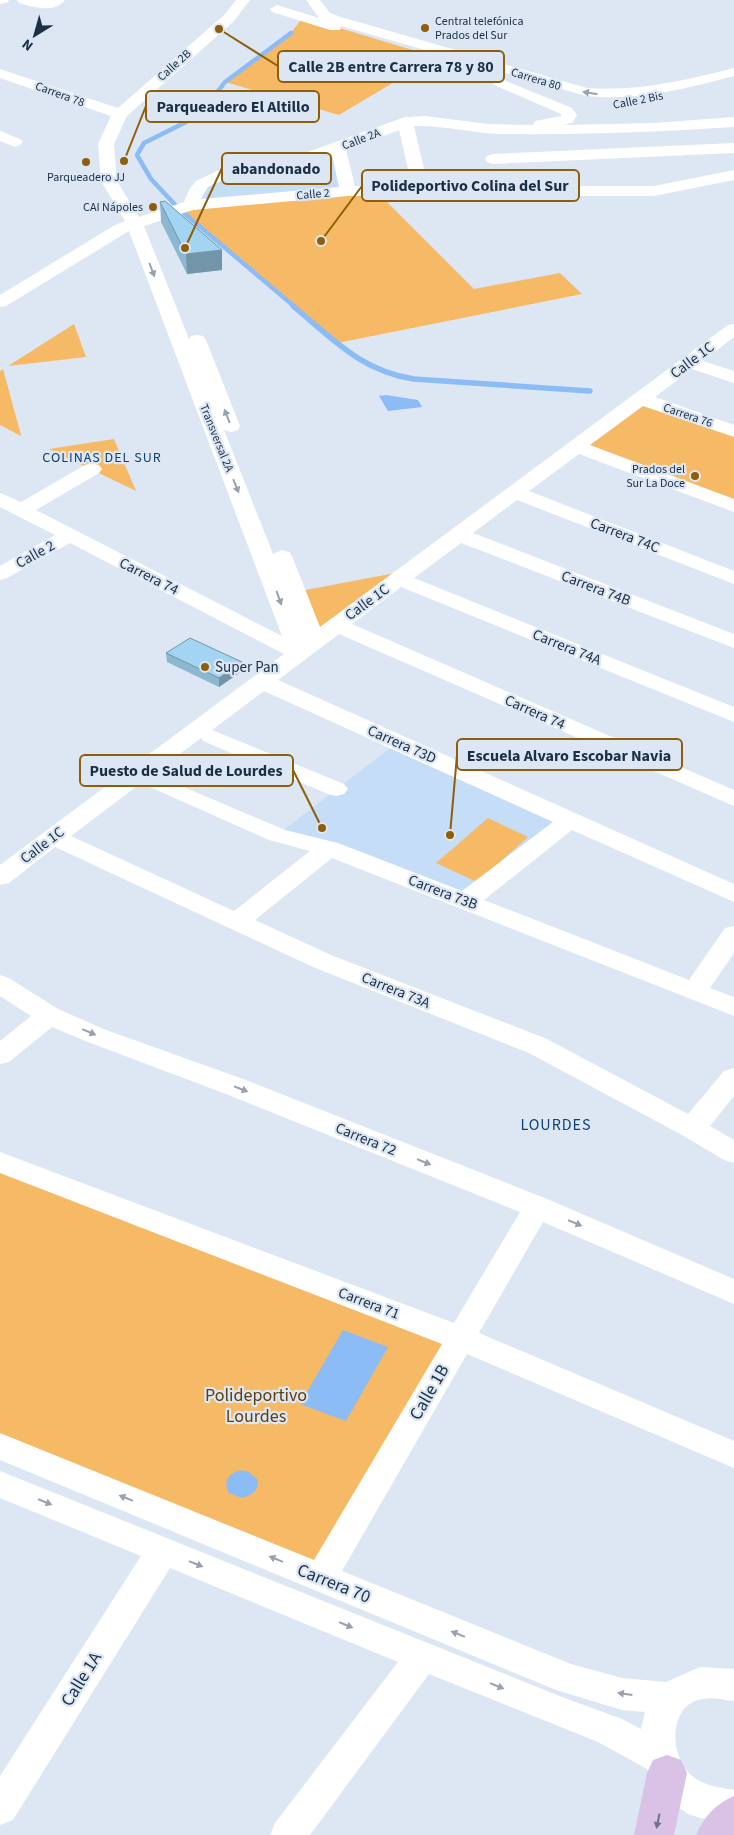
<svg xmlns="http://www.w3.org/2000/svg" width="734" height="1835" font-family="'Source Sans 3',sans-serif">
	<rect width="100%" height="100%" fill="#dce7f3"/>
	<g fill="#c6ddf7">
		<polygon points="338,148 348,191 191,205 202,184"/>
		<polygon points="398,742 570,820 466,901 277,835"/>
	</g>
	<g fill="#f6b965">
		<polygon points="303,17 436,57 339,115 225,82 291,33"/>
		<polygon points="377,192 474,289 560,273 582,294 337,343 179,209"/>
		<polygon points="74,324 86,357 8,366"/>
		<polygon points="3,369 21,435 21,436 0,425 0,371"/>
		<polygon points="642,399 734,431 734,506 577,447"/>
		<polygon points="114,439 136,491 49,449"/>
		<polygon points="411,570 315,641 295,592"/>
		<polygon points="488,818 528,837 477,882 436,863"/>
		<polygon points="0,1162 460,1338 321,1578 0,1446"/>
	</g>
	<g fill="#8bbcf6">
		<polygon points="386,395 418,400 422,407 388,411 379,396"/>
		<polygon points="343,1330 388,1347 346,1421 300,1404"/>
		<path d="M241 1470 249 1472 258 1480C258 1491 252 1495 242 1498L229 1493C222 1481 229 1473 241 1470Z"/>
	</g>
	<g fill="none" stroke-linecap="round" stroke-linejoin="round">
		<polyline stroke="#8bbcf6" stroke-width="4.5" points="291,33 225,82 200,115 144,143 137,155 151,179 179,209 295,307"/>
		<path stroke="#8bbcf6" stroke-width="5.5" d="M293 306C333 339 361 371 414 379L590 391"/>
		<g fill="#fff" fill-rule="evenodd">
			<polygon points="0,0 9,0 7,3 0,4"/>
			<path d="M17 0H65C54 14 33 7 19 3Z"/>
			<path d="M236 0H250L234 21 127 116 114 144 117 181 139 217 184 202 189 190 196 181 217 171 294 157 405 117 425 116 488 124 533 125 535 121 561 116V114L494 85 492 82 494 79 499 78 572 108 577 115 572 123 564 125 654 123 734 117V127C656 132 579 135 501 134 472 133 443 125 414 126L428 186H654L734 170V180L654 196H348L193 210 144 226 189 339 191 336 197 335 203 336 206 340 240 426 238 430 231 432 224 430 273 554 282 550 289 552 292 556 320 627 683 358 728 325 734 324V337L703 361 734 371V383L692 369 655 397 734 425V437L643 406 590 445 734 499V512L579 454 529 491 734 571V584L517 500 473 533 734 634V648L461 543 414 578 734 707V722L401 587 352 624 734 790V806L339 634 278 680 734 884V902L572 830 484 900 689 980 725 928 734 926V953L710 988 734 997V1016L332 858 255 920 331 955 547 1039 688 1114 724 1071 734 1068V1096L710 1126 734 1140V1163L724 1160 682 1135 529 1053 313 967 55 847 9 883 0 885V865L284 654 70 543 7 578 0 580V566L55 535 0 507V493L21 502 85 465 92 463 99 465 102 469 99 473 36 510 282 636 129 231 6 306 0 307V295L115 225 125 221 101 181 98 144 111 116 0 78V69L118 108 224 15ZM399 130 412 186H355L346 150ZM332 155 339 187 201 199 208 187 227 178 297 166ZM264 691 553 822 462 891 338 843 285 830 153 774 201 738 203 741 328 794 336 796 344 794 348 789 344 784 212 730ZM141 783 269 840 310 851 234 911 71 836Z"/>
			<path d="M306 0H320L330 13 341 17 587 88C638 92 685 80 734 68V76C685 89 637 101 586 96L341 26 340 30H330L272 12 270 9 277 5 319 18Z"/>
			<polygon points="0,131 20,139 23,142 20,145 15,147 0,141"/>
			<polygon points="734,143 734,153 493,164 487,162 485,159 487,156 493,154"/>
			<path d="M0 975 9 978 58 1009 106 1030 246 1080 547 1199 734 1279V1304L543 1222 479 1333 734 1441V1468L467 1354 342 1571 571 1664 622 1678 666 1682 700 1667 734 1669V1701C724 1700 712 1697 703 1699 668 1703 669 1757 691 1775 704 1786 717 1787 734 1790V1824L700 1818 688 1814 664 1797 647 1769 598 1742 429 1674 310 1835H270L275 1823 398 1662 170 1568 13 1820 0 1825V1776L141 1556 0 1498V1471L562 1697 622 1719 641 1729 645 1712 622 1710 556 1690 0 1460V1433L314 1560 442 1344 0 1173V1152L454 1323 520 1212 226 1094 88 1042 52 1027 9 1062 0 1064V1041L31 1016 0 996Z"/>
		</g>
		<g fill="#d9c2e6" fill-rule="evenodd">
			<polygon points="667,1755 681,1760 687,1773 674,1835 634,1835 647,1773 653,1760"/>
			<path d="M734 1796V1835H696C704 1817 715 1804 734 1796Z"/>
		</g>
	</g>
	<g fill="#8cb7d0">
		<polygon points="160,202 222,250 222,270 187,274 161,222"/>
		<polygon points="166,653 242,671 219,687 167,662"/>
	</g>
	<g fill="#7295a9">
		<polygon points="222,250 222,270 187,274 186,254"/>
		<polygon points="242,662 242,671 219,687 219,678"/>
	</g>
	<g fill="#a3d5f2" stroke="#7295a9">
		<polygon points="165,201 222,250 186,254 160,202"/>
		<polygon points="190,638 242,662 219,678 166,653"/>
	</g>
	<defs><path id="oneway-solid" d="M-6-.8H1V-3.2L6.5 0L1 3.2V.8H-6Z" transform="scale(1.25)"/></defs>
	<g fill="#98a1ac">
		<use href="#oneway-solid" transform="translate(590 93) rotate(-171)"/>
		<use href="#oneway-solid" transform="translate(152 270) rotate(69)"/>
		<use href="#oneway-solid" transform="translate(227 416) rotate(-111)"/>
		<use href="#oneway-solid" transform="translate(236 486) rotate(68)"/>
		<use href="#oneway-solid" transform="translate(279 598) rotate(70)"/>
		<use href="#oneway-solid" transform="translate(89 1032) rotate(23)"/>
		<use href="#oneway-solid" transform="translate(241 1089) rotate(21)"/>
		<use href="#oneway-solid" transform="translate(424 1162) rotate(22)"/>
		<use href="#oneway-solid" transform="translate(575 1223) rotate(23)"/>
		<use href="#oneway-solid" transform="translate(126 1498) rotate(-158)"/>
		<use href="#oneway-solid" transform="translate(45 1502) rotate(22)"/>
		<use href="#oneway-solid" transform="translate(276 1559) rotate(-158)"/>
		<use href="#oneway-solid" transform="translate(196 1564) rotate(22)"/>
		<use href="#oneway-solid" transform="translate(346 1625) rotate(22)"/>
		<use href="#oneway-solid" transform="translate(458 1634) rotate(-158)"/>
		<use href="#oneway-solid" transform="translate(497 1686) rotate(22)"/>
		<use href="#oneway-solid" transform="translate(625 1694) rotate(-172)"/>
	</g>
	<use fill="#70718e" href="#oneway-solid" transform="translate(658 1821) rotate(102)"/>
	<g fill="#8f5e0a" stroke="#dce7f3" stroke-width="2">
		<circle cx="425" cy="28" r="5"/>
		<circle cx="86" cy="162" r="5"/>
		<circle cx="153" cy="207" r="5"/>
		<circle cx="695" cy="476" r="5"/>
		<circle cx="205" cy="667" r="5"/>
	</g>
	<g text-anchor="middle" stroke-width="4.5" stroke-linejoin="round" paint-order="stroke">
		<g font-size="12" fill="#1b2f46" stroke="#dce7f3" text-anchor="end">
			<text x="435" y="25" text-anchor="start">Central telefónica<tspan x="435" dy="14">Prados del Sur</tspan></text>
			<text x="86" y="181" text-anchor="middle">Parqueadero JJ</text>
			<text x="143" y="211">CAI Nápoles</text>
			<text x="685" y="473">Prados del<tspan x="685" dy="14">Sur La Doce</tspan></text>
		</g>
		<g font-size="12" fill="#1b2f46" stroke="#dce7f3">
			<text transform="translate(174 65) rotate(-42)" y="4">Calle 2B</text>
			<text transform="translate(536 79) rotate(17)" y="4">Carrera 80</text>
			<text transform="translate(60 94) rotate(20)" y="4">Carrera 78</text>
			<text transform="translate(638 100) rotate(-11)" y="4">Calle 2 Bis</text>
			<text transform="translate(361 139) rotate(-21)" y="4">Calle 2A</text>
			<text transform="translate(313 194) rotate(-5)" y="4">Calle 2</text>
			<text transform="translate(688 415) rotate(19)" y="4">Carrera 76</text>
			<text transform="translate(217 438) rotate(68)" y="4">Transversal 2A</text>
		</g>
		<g font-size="14" letter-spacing="1" fill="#104173" stroke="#dce7f3">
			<text x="102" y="462">COLINAS DEL SUR</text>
		</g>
		<g font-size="15" fill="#1b2f46" stroke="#dce7f3">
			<text transform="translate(692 360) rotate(-37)" y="5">Calle 1C</text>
			<text transform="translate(625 535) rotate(21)" y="5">Carrera 74C</text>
			<text transform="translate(35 554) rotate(-29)" y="5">Calle 2</text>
			<text transform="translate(149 576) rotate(27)" y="5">Carrera 74</text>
			<text transform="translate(596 588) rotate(21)" y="5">Carrera 74B</text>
			<text transform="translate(367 602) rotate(-36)" y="5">Calle 1C</text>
			<text transform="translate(567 647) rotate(22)" y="5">Carrera 74A</text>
			<text transform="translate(535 712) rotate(24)" y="5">Carrera 74</text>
			<text transform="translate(402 744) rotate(24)" y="5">Carrera 73D</text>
			<text transform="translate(42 845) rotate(-37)" y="5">Calle 1C</text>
			<text transform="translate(443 892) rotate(21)" y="5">Carrera 73B</text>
			<text transform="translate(396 990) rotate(22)" y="5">Carrera 73A</text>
			<text transform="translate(366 1139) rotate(22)" y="5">Carrera 72</text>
			<text transform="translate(369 1303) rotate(21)" y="5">Carrera 71</text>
		</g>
		<g font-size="15" fill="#1b2f46" stroke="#dce7f3" text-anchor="start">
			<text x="215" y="672">Super Pan</text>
		</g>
		<g font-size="16" letter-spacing="1" fill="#104173" stroke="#dce7f3">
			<text x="556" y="1130">LOURDES</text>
		</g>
		<g font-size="18" fill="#1b2f46" stroke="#dce7f3">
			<text transform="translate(429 1392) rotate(-60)" y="6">Calle 1B</text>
			<text transform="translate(334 1583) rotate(22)" y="6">Carrera 70</text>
			<text transform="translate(81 1679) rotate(-58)" y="6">Calle 1A</text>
		</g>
		<g font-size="18" fill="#5e3e0a" stroke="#dce7f3">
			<text x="256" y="1401">Polideportivo<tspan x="256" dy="21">Lourdes</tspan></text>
		</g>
	</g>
	<path fill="none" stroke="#8f5e0a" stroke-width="2" d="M219 29L278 66M124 161L146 106M185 248L222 168M321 241L362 186M450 835L457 755M322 828L293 770"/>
	<g fill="#8f5e0a" stroke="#dce7f3" stroke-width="2">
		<circle cx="219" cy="29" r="5"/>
		<circle cx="124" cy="161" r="5"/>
		<circle cx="185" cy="248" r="5"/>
		<circle cx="321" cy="241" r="5"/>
		<circle cx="450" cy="835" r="5"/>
		<circle cx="322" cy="828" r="5"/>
	</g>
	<g fill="#dce7f3" stroke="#8f5e0a" stroke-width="2">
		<rect x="278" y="51" width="226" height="31" rx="5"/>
		<rect x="146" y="91" width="173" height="31" rx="5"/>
		<rect x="222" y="153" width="109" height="31" rx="5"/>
		<rect x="362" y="170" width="217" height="31" rx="5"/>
		<rect x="457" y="739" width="225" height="31" rx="5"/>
		<rect x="80" y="755" width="213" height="31" rx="5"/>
	</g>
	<g font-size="16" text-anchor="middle" font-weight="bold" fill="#1b2f46">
		<text x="391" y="72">Calle 2B entre Carrera 78 y 80</text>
		<text x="233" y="112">Parqueadero El Altillo</text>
		<text x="276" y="174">abandonado</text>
		<text x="470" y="191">Polideportivo Colina del Sur</text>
		<text x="569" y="761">Escuela Alvaro Escobar Navia</text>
		<text x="186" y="776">Puesto de Salud de Lourdes</text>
	</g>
	<g transform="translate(35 35) rotate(217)" stroke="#dce7f3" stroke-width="4" paint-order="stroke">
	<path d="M0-4L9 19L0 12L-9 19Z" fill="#1b2f46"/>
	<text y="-8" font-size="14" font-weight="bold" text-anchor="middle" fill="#1b2f46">N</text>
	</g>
</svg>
